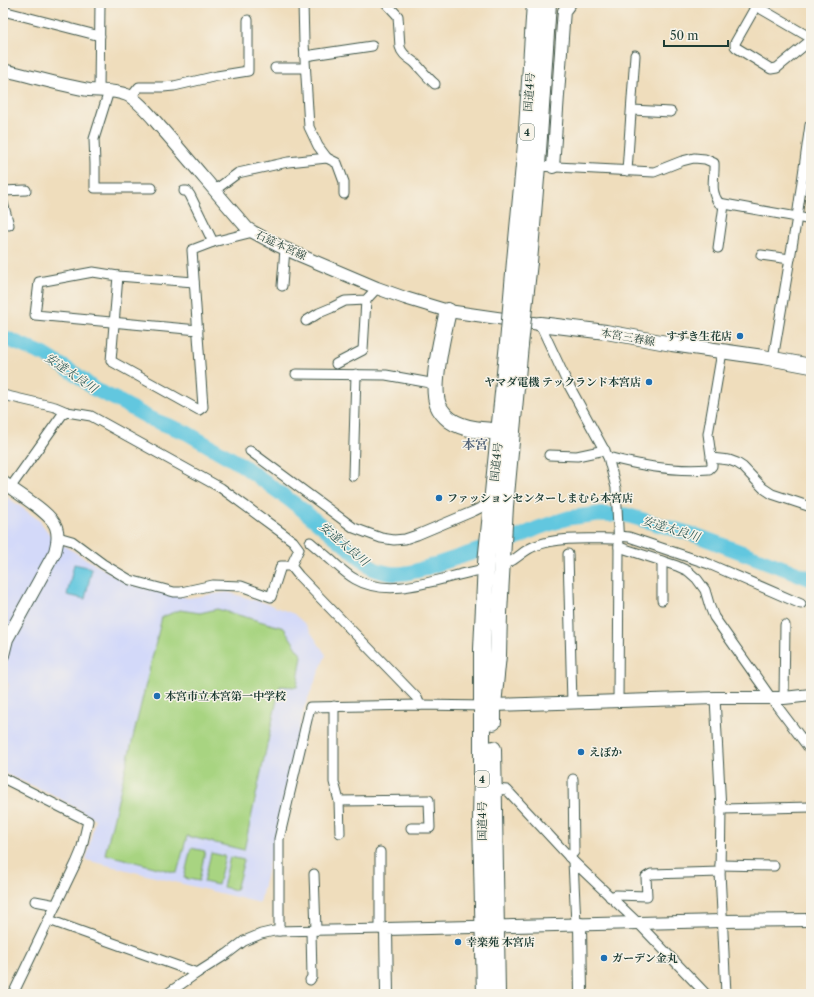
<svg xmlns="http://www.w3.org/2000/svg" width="814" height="997" font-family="'Libre Caslon Text','Noto Serif JP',serif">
	<rect width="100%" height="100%" fill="#f7f3e8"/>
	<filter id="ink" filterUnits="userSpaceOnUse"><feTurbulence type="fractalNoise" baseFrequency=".025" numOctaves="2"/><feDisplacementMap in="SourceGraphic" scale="8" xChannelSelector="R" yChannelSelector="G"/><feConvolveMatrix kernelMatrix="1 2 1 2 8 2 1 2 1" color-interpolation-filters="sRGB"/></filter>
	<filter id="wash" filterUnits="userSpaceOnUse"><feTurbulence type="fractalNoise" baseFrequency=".012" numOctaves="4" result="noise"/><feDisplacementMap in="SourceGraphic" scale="16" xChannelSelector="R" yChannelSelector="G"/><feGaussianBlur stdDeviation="0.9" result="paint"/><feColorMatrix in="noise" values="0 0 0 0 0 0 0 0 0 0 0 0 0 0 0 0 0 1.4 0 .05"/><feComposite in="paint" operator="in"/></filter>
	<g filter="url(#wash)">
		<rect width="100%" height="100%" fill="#efddbc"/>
		<polygon fill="#d3d9f9" points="3,494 39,520 53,539 128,584 188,598 227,592 268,604 294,614 306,625 326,655 304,708 260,903 86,860 95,819 50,793 3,773 3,710 9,684 3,681"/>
		<g fill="#a8d481" stroke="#64885a">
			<polygon points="217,609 284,628 302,656 297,687 280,686 244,850 187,836 177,873 105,854 162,617 180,610 200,613"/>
			<polygon points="191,848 205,851 199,881 184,878"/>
			<polygon points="211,853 225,856 218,885 204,882"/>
			<polygon points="230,857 244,860 236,890 223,887"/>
		</g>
		<polygon fill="#62c7df" stroke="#40828a" points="74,564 92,568 85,599 67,595"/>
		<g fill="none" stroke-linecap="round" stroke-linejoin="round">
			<path stroke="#62c7df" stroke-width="15" d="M3 337 45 355 77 375 94 389 115 399 151 419 187 433 242 465 299 507 374 569C390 575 399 575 416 571L514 539 538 528 568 518 598 514 626 515 698 536 786 569 811 579"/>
		</g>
	</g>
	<g filter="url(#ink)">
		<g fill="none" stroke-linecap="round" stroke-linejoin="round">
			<defs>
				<g id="street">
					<path d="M386 3 398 16 400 47C402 55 409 58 415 63 422 70 427 77 435 84"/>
					<polyline points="751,3 811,38"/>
					<polyline points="756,6 735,43 735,46 737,48 771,69 777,68 811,40"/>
					<polyline points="3,11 100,36"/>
					<polyline points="305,56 372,46"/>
					<polyline points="275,68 305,68"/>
					<polyline points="99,91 100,3"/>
					<polyline points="109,91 94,139 95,164 95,188 152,188"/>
					<polyline points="131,97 139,87 163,87 174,86 217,76 248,71 248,20"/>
					<polyline points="632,110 671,112"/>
					<polyline points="810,125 797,217 811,220"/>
					<polyline points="327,158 337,163 344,182 344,194"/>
					<path d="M537 166 654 172 682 161 694 158 705 159 714 163C715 177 709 191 719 203L797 217 773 359"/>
					<polyline points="627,171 635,55"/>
					<polyline points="215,190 238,173 288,162 327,158 318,146 309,127 304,43 303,3"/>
					<polyline points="3,191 26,190"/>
					<polyline points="184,191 187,191 190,195 213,242"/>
					<polyline points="3,203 9,225"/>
					<polyline points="718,248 724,205"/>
					<polyline points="761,255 790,259"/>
					<polyline points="118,276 111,361 199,410 203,407 192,250 213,242 253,232"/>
					<polyline points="194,282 118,276 93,272 39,282 35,315 198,330"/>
					<polyline points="282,286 285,249"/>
					<polyline points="306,321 319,313 331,308 345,301 366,300 377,288"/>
					<polyline points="540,324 566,380 608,457 616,488 619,547 618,702"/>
					<polyline points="336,364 363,350 366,300"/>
					<polyline points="296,374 386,375 436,384"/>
					<polyline points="3,395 55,407 67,412"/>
					<polyline points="250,451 354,528 381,538 394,540 405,539 417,535 474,511 492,502"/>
					<polyline points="549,455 577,456 605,450"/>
					<path d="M608 457C641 466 676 472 709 469L712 466V463L708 434 722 352"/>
					<polyline points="711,458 729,460 737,463 743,467 763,488 772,494 811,507"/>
					<polyline points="353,476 356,374"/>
					<polyline points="10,488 62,415 67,412 91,416 221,488 293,541 299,549 291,566 299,576 417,698 420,705"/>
					<polyline points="618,536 629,537 709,564 801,604"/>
					<polyline points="58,537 72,541 103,564 130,580 174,592 181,592 213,585 241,586 271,597 281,566 291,566"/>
					<path d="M310 542C317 548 324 554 331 560 339 567 346 574 355 579 393 601 445 575 486 569"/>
					<polyline points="619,547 677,566 688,571 697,579 705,590 710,607 714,617 771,698 811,751"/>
					<polyline points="568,554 572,703"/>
					<path d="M502 565C506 563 510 562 513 560 521 555 526 549 535 546 559 536 592 539 619 539"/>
					<polyline points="662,600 662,561"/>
					<polyline points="715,698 721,809 720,872 726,994"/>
					<polyline points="784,698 785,625"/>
					<polyline points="334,706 334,782 339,801 340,833"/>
					<polyline points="3,778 88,821 81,851 76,863 13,994"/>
					<polyline points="494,789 507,790 573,861 638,923 706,994"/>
					<polyline points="339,801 429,800 430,828 411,828"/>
					<polyline points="721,809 811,807"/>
					<polyline points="380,852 380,929"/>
					<polyline points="569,857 574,852 573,779"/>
					<polyline points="573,861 576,924"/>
					<polyline points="720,865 774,866"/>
					<polyline points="314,874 316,930"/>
					<polyline points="610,897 616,895 647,896 646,877 651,874 720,872"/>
					<polyline points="35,901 56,905"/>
					<polyline points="49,920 197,973"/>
					<polyline points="279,931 279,839 310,707 420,705 486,706"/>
					<polyline points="310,980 312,977 311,931"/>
					<polyline points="167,994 197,973 227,954 244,941 261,934 274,931 386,929"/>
				</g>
				<g id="secondary">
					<path d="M3 70C31 76 60 85 89 90 101 91 116 90 127 95 140 101 154 120 164 131 192 163 219 196 247 228L253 232 277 245 297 254 377 288 405 298 448 311 540 324"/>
					<polyline points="553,167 563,23 564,11 570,3"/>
					<path d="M3 482C16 493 51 512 56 527 59 536 57 544 55 552L7 639 3 655"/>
					<polyline points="493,705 715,698 784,698 811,695"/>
					<polyline points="580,924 581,994"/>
					<polyline points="387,994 386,929 722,921 811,920"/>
				</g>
				<polyline id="primary" points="540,324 606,332 672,344 763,357 811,366"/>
				<g id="highway">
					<polyline points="515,261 526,144 535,3"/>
					<polyline points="529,262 537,166 548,3"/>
					<path d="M448 311C443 333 430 385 438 405 440 410 445 416 450 420 465 431 491 431 510 432"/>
					<polyline points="493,722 493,705 498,655 499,613 505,506 520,345"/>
					<polyline points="493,749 497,994"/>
					<polyline points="485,994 481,819 482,773 482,649 486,563 508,343"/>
				</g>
			</defs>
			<use href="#street" stroke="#3e5548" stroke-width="11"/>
			<use href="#secondary" stroke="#3e5548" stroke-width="14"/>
			<use href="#primary" stroke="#3e5548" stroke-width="16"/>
			<use href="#highway" stroke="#3e5548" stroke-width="18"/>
			<use href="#street" stroke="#fff" stroke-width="9"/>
			<use href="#secondary" stroke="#fff" stroke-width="12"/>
			<use href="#primary" stroke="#fff" stroke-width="14"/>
			<use href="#highway" stroke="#fff" stroke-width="16"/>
			<defs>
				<g id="highway-bridge">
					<polyline points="508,343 515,261"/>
					<polyline points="520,345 529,262"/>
				</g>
			</defs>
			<use href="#highway-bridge" stroke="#3e5548" stroke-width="18" stroke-linecap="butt"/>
			<use href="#highway-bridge" stroke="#fff" stroke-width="16"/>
		</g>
	</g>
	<g fill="#1f6fb2" stroke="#f7f3e8" stroke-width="1.5">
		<circle cx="740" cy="336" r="4"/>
		<circle cx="649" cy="382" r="4"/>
		<circle cx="439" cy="498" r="4"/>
		<circle cx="157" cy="696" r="4"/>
		<circle cx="581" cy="752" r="4"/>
		<circle cx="458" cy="942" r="4"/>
		<circle cx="604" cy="958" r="4"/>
	</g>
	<g text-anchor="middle" stroke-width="3" stroke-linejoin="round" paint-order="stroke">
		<g fill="#f7f3e8" stroke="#60746a" stroke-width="1">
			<rect x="520" y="124" width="14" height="16" rx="3"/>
			<rect x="475" y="771" width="14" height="16" rx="3"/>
		</g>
		<g font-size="10" font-weight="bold" fill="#1f3d34">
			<text x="527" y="136">4</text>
			<text x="482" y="783">4</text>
		</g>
		<g font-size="11" fill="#1f3d34" stroke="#f7f3e8">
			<text transform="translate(529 92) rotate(-86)" y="4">国道4号</text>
			<text transform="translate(281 245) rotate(25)" y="4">石筵本宮線</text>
			<text transform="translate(628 337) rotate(10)" y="4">本宮三春線</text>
			<text transform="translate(496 462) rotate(-84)" y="4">国道4号</text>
			<text transform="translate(482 821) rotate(-90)" y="4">国道4号</text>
		</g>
		<g font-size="11" font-weight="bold" fill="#1f3d34" stroke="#f7f3e8" text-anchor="start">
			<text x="732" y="340" text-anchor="end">すずき生花店</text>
			<text x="641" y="386" text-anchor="end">ヤマダ電機 テックランド本宮店</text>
			<text x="447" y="502">ファッションセンターしまむら本宮店</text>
			<text x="165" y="700">本宮市立本宮第一中学校</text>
			<text x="589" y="756">えぽか</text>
			<text x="466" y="946">幸楽苑 本宮店</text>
			<text x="612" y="962">ガーデン金丸</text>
		</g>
		<g font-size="12" font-style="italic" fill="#2c5956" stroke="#f7f3e8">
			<text transform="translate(71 373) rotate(34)" y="4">安達太良川</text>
			<text transform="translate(671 529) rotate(17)" y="4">安達太良川</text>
			<text transform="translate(344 544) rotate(40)" y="4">安達太良川</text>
		</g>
		<g font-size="13" font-weight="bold" fill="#546478" stroke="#f7f3e8">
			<text x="475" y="449">本宮</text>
		</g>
	</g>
	<rect width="814" height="997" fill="none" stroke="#f7f3e8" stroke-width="16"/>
	<path d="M664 40v6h64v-6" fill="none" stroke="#1f3d34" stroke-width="2"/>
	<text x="670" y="40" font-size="12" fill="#1f3d34" stroke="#f7f3e8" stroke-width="3" paint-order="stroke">50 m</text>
</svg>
